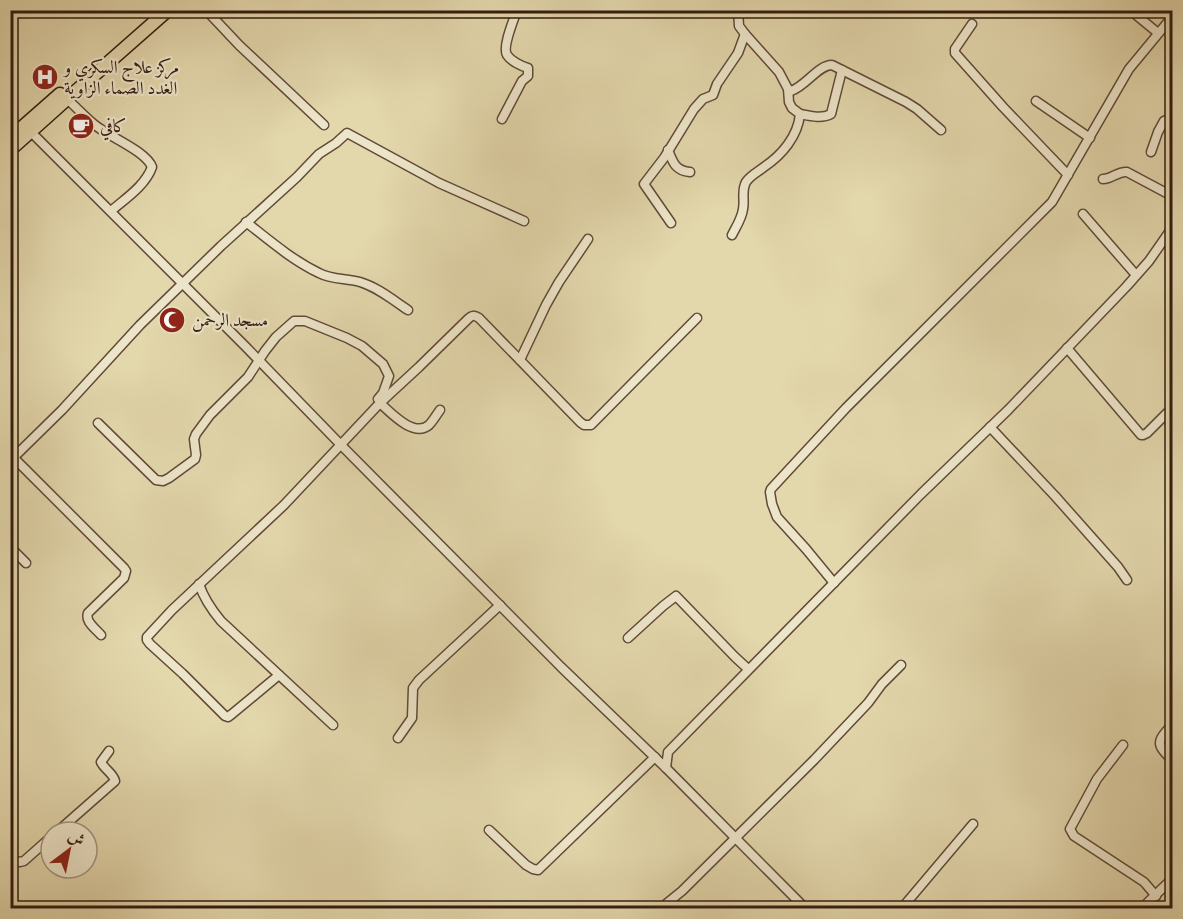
<svg xmlns="http://www.w3.org/2000/svg" width="1183" height="919" font-family="Vollkorn,Amiri,serif">
	<rect width="100%" height="100%" fill="#e3d7ac"/>
	<filter id="stains"><feTurbulence type="fractalNoise" baseFrequency=".00333" numOctaves="4"/><feColorMatrix values="0 0 0 0 .2 0 0 0 0 .09 0 0 0 0 .02 0 0 0 .5 -.17"/></filter>
	<radialGradient id="worn" r=".72"><stop offset=".6" stop-color="#630" stop-opacity="0"/><stop offset="1" stop-color="#630" stop-opacity=".3"/></radialGradient>
	<g fill="none" stroke-linecap="round" stroke-linejoin="round">
		<defs>
			<g id="minor">
				<polyline points="206,10 239,45 324,125"/>
				<polyline points="1130,10 1158,33"/>
				<polyline points="972,24 955,49 955,53 1003,107 1068,175"/>
				<path d="M788 89 791 91C806 86 818 65 832 65L906 102 917 109 941 130"/>
				<path d="M67 99C76 107 85 117 95 125 109 137 146 151 152 167 145 186 126 198 111 211"/>
				<polyline points="1036,101 1090,138"/>
				<path d="M800 114C810 116 822 119 831 114L842 70"/>
				<path d="M502 119 522 81 528 76V68C521 66 511 61 507 55 502 47 514 19 517 10"/>
				<polyline points="27,128 245,346 341,445 561,667 666,768 805,908"/>
				<path d="M668 150C673 163 676 171 690 172"/>
				<polyline points="1151,152 1158,132 1164,121 1167,120 1172,123"/>
				<path d="M1103 179C1112 179 1118 171 1127 172L1172 196"/>
				<polyline points="1083,214 1136,275"/>
				<path d="M246 222C269 240 292 260 319 273 332 280 346 278 360 282 377 287 393 300 408 310"/>
				<polyline points="671,223 644,184 664,158 694,109 703,99 713,95 717,84 738,53 745,34"/>
				<path d="M732 235C736 227 742 218 743 209 745 200 741 191 746 182 751 175 758 172 764 167 782 155 798 136 800 114L792 108 789 102 788 89 779 72 745 34 739 26 738 10"/>
				<polyline points="1067,348 1141,435 1143,435 1147,433 1172,408"/>
				<polyline points="520,360 546,305 559,282 588,239"/>
				<path d="M380 403C391 413 414 438 429 425 433 421 437 414 440 410"/>
				<polyline points="98,423 156,480 163,481 169,478 195,459 196,455 194,439 196,434 210,415 248,377 265,351 276,337 294,321 305,321 347,338 362,346 383,364 389,376 383,393 378,399"/>
				<polyline points="990,427 1055,496 1118,567 1127,580"/>
				<path d="M14 458 124 568 126 571 124 578 88 613C85 622 95 628 101 635"/>
				<polyline points="10,461 62,410 140,325 221,246 297,177 319,154 336,143 347,133 439,183 524,221"/>
				<polyline points="10,547 26,563"/>
				<polyline points="834,583 806,549 777,517 772,504 770,492 771,489 846,408 1052,202 1129,69 1172,17"/>
				<path d="M199 584C204 599 211 609 221 621L333 725"/>
				<polyline points="628,638 663,606 676,596 735,657 748,669"/>
				<path d="M279 675 232 714 228 717 225 716 183 674 150 644 147 640V637L172 610 284 505 380 403 419 367 468 319C472 315 474 315 479 318L580 422 584 425H591L697 318"/>
				<path d="M1172 725C1156 742 1156 744 1172 760"/>
				<polyline points="398,738 412,718 413,688 419,680 500,605"/>
				<polyline points="1123,745 1097,779 1070,829 1074,836 1144,882 1156,896"/>
				<polyline points="666,768 668,752 921,494 1008,410 1126,287 1149,261 1172,228"/>
				<polyline points="489,830 526,865 533,869 538,870 655,757"/>
				<path d="M57 832 115 781C113 773 104 769 101 762L109 751"/>
				<polyline points="10,857 15,861 20,862 24,861 51,837"/>
				<polyline points="661,908 682,891 814,760 868,703 882,684 901,665"/>
				<polyline points="902,908 973,824"/>
				<polyline points="1142,908 1172,879"/>
			</g>
			<g id="highway">
				<polyline points="10,138 60,94"/>
				<polyline points="10,150 67,99 168,10"/>
			</g>
		</defs>
		<use href="#minor" stroke="#604a38" stroke-width="11"/>
		<use href="#highway" stroke="#341b11" stroke-width="15"/>
		<use href="#minor" stroke="#ede5c9" stroke-width="8"/>
		<use href="#highway" stroke="#e3d7ac" stroke-width="12"/>
	</g>
	<defs>
		<symbol id="hospital-disc" viewBox="-11 -11 22 22"><circle r="9.5" fill="#8f2418" stroke="#ede5c9"/><path d="M-5-5h3v3.5h4V-5h3V5h-3V1.5h-4V5h-3Z" fill="#fff"/></symbol>
		<symbol id="cafe-disc" viewBox="-11 -11 22 22"><circle r="9.5" fill="#8f2418" stroke="#ede5c9"/><path d="M-5.5-4.5H6V0H3Q3 3.5 0 3.5H-2.5Q-5.5 3.5-5.5 0ZM3-3.2v2h1.7v-2ZM-6 4.5H4V6H-6Z" fill="#fff"/></symbol>
		<symbol id="mosque-disc" viewBox="-11 -11 22 22"><circle r="9.5" fill="#8f2418" stroke="#ede5c9"/><path d="M3.5-4.9A6 6 0 1 0 3.5 4.9A5 5 0 1 1 3.5-4.9Z" fill="#fff"/></symbol>
	</defs>
	<g fill-rule="evenodd">
		<use href="#hospital-disc" x="30" y="62" width="30" height="30"/>
		<use href="#cafe-disc" x="66" y="111" width="30" height="30"/>
		<use href="#mosque-disc" x="157" y="305" width="30" height="30"/>
	</g>
	<g text-anchor="middle" stroke-width="4.5" stroke-linejoin="round" paint-order="stroke">
		<g font-size="18" fill="#341b11" stroke="#ede5c9" text-anchor="start">
			<text x="64" y="73">مركز علاج السكري و<tspan x="64" dy="21">الغدد الصماء الزاوية</tspan></text>
			<text x="100" y="132">كافي</text>
			<text x="192" y="326">مسجد الرحمن</text>
		</g>
	</g>
	<rect width="1183" height="919" fill="none" stroke="#e3d7ac" stroke-width="36"/>
	<rect x="12" y="12" width="1159" height="895" fill="none" stroke="#341b11" stroke-width="3"/>
	<rect x="18" y="18" width="1147" height="883" fill="none" stroke="#341b11" stroke-width="1.5"/>
	<g transform="translate(69 850) rotate(32)"><circle r="28" fill="#ede5c9" stroke="#a3947f" stroke-width="1.5"/>
	<path d="M0-4.5L10 22L0 15L-10 22Z" fill="#8f2418"/>
	<text y="-9" font-size="16" font-weight="bold" text-anchor="middle" fill="#341b11">ش</text>
	</g>
	<rect width="100%" height="100%" filter="url(#stains)"/>
	<rect width="100%" height="100%" fill="url(#worn)"/>
</svg>
